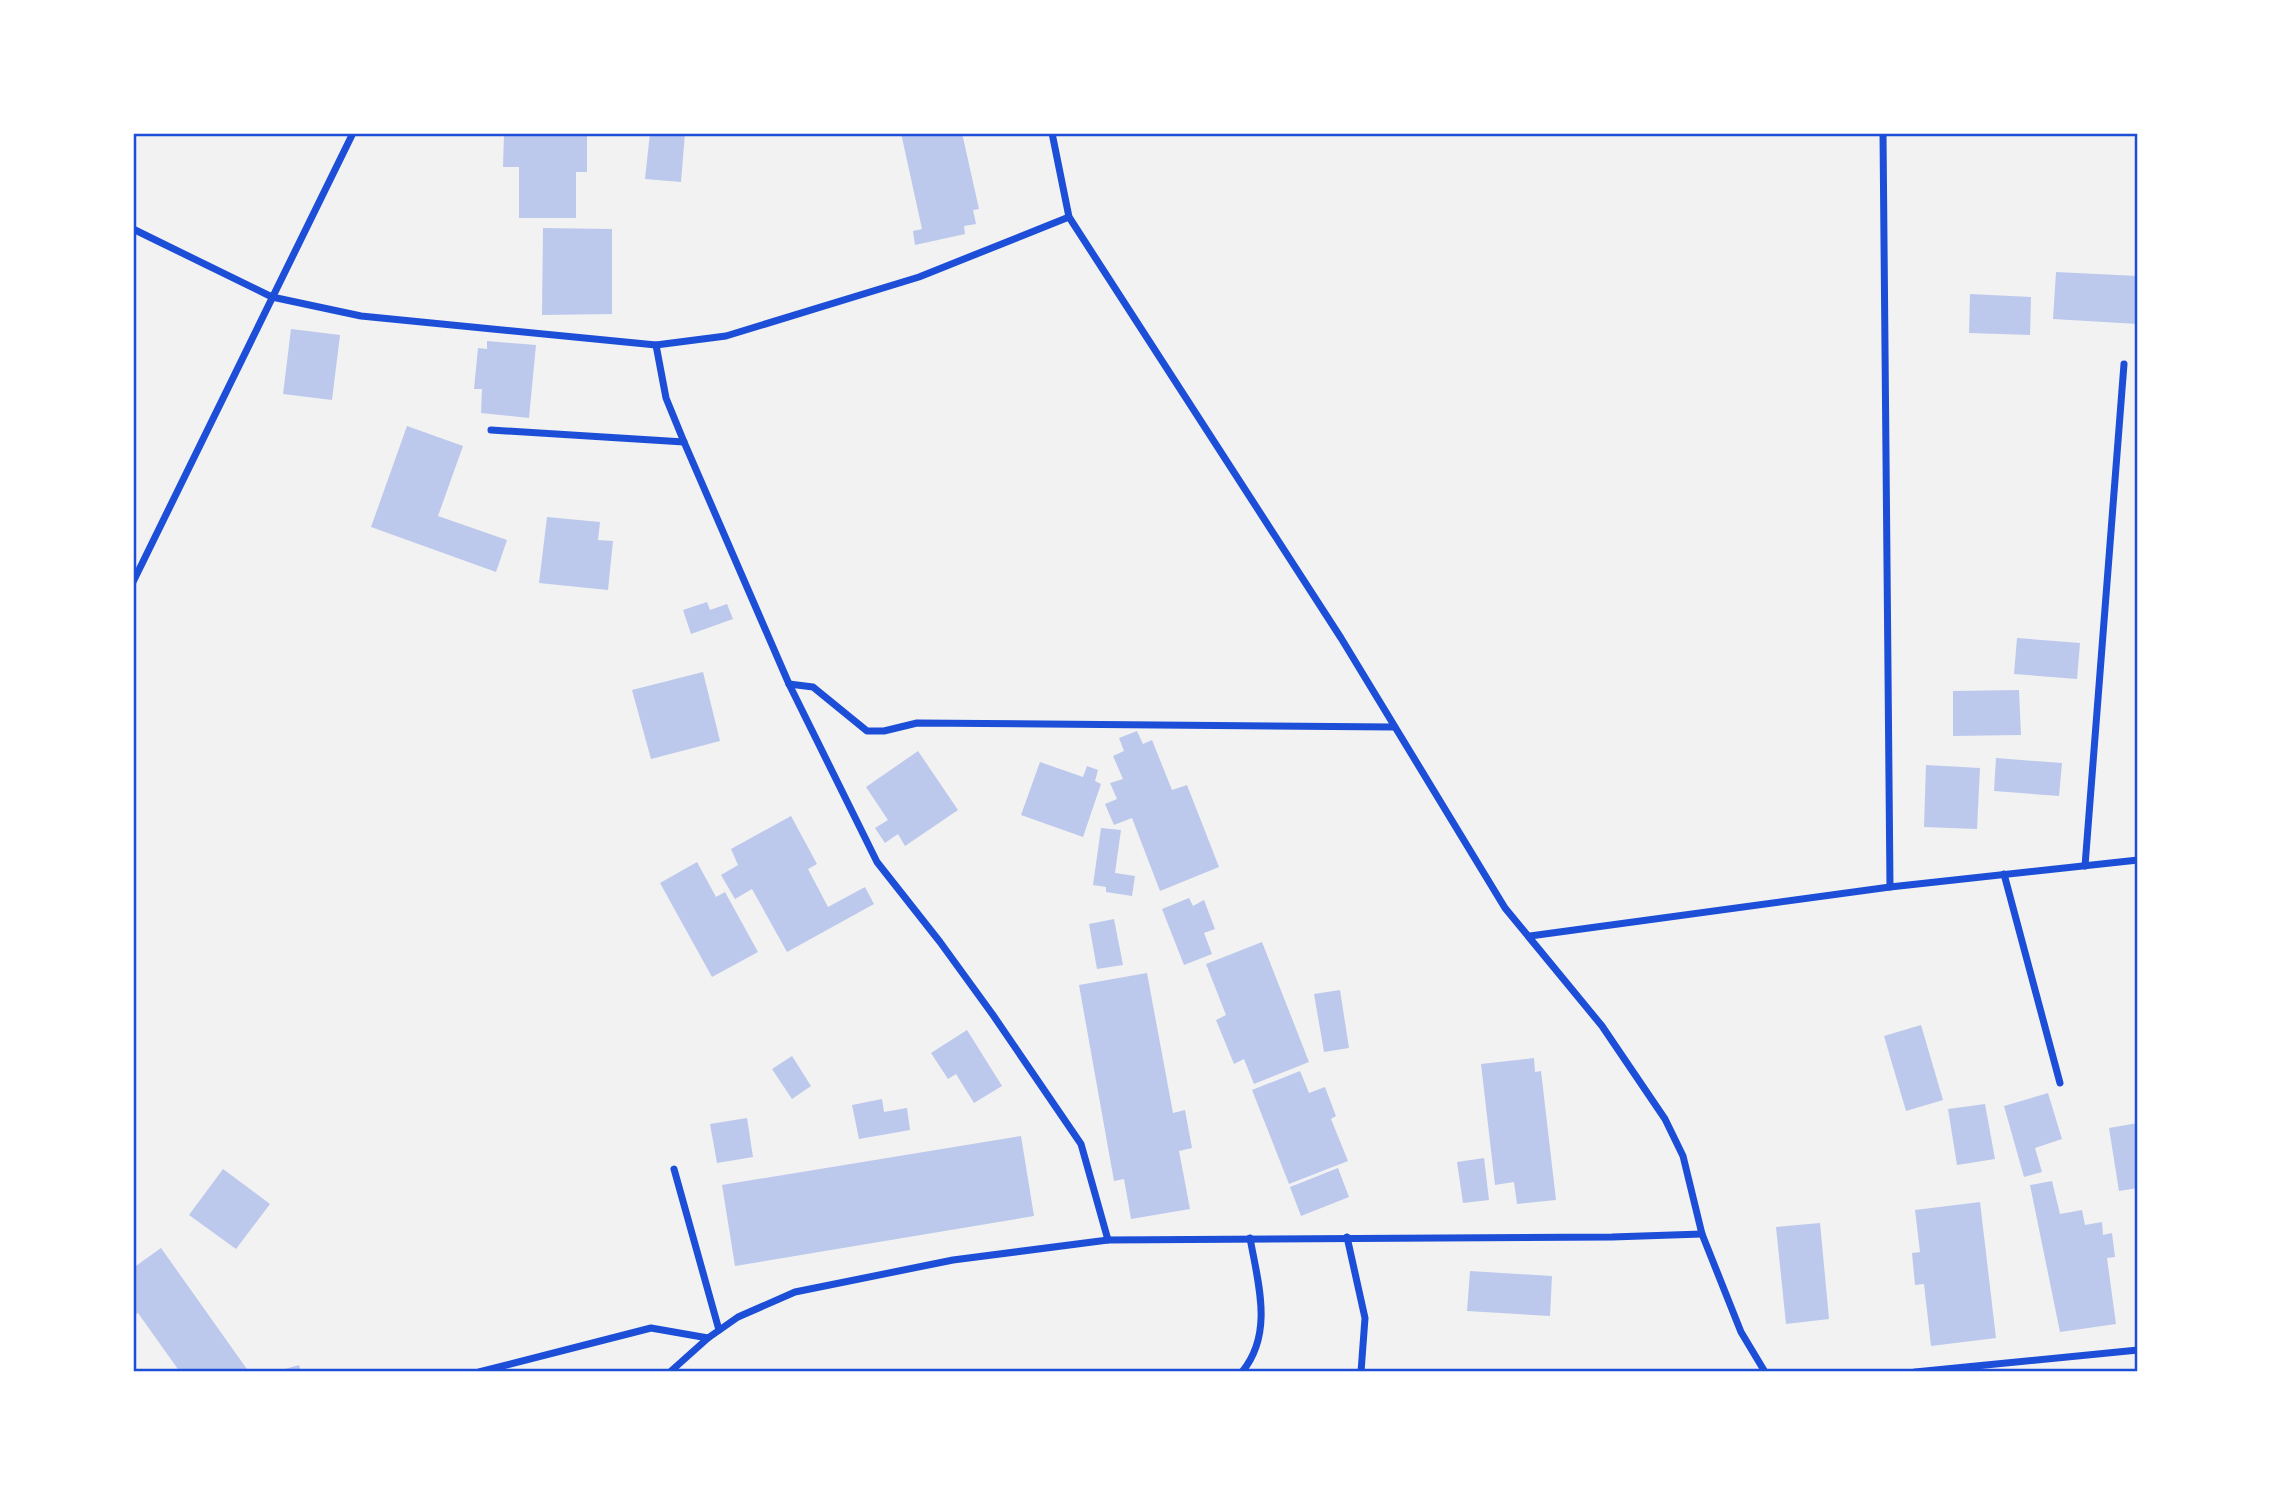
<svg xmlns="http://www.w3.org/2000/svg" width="2271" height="1505" font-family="Ubuntu,sans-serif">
	<rect width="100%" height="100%" fill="#f2f2f2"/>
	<g fill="#bdc9ec">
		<polygon points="587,133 587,172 576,172 576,218 519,218 519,167 503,167 504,134"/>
		<polygon points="650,133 685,133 681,182 645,179"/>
		<polygon points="901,133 962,133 979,209 973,210 976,224 964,226 965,234 915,245 913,231 922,229"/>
		<polygon points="543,228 612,229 612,314 542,315"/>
		<polygon points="2056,272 2138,276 2138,324 2053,319"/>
		<polygon points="1970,294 2031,297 2030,335 1969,333"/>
		<polygon points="291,329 340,335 332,400 283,394"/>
		<polygon points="487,341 536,345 529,418 481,413 482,389 474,389 478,348 487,349"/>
		<polygon points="407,426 463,446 438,516 507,540 496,572 371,527"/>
		<polygon points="547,517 600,522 598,540 613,541 608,590 539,583"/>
		<polygon points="707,602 710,610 727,604 733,619 691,634 683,610"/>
		<polygon points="2017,638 2080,643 2077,679 2014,674"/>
		<polygon points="703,672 720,741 651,759 632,690"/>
		<polygon points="2019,690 2021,735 1953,736 1953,691"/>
		<polygon points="1137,731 1143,744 1152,740 1172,790 1187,785 1219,867 1160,891 1132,818 1114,825 1105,804 1117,799 1110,783 1123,779 1113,756 1124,751 1119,738"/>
		<polygon points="918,751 958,810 905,846 898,834 885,843 875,828 888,820 866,787"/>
		<polygon points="1996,758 2062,763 2059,796 1994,791"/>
		<polygon points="1040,762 1083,777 1087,766 1098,770 1095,781 1101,784 1083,837 1021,815"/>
		<polygon points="1926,765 1980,768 1977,829 1924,827"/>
		<polygon points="791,816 817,864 808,869 828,907 865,887 874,904 787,952 752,889 735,899 721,875 738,865 731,849"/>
		<polygon points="1101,828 1121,830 1115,873 1135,876 1132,896 1106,892 1106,887 1093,885"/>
		<polygon points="697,862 716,897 725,892 758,952 712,977 660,883"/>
		<polygon points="1189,898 1193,906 1204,900 1215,929 1204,933 1212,954 1184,965 1162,909"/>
		<polygon points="1114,919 1123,965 1097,969 1089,924"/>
		<polygon points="1262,942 1309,1062 1254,1084 1244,1059 1234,1064 1216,1020 1226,1015 1206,964"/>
		<polygon points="1147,973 1173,1113 1185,1110 1192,1148 1179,1151 1190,1209 1131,1219 1124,1179 1114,1181 1079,985"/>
		<polygon points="1340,990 1349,1048 1324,1052 1314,994"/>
		<polygon points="1921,1025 1943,1100 1906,1111 1884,1036"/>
		<polygon points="967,1030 1002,1086 974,1103 956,1074 948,1079 931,1053"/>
		<polygon points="792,1056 811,1086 792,1099 772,1069"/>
		<polygon points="1534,1058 1535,1072 1541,1071 1556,1200 1517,1204 1514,1182 1495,1185 1481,1064"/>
		<polygon points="1300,1071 1309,1093 1325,1087 1336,1116 1331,1119 1348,1161 1289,1184 1252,1090"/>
		<polygon points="2048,1093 2062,1139 2035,1148 2042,1172 2024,1177 2004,1106"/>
		<polygon points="882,1099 884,1112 907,1108 910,1130 859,1139 852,1105"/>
		<polygon points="1985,1104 1995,1159 1957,1165 1948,1109"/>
		<polygon points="747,1118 753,1157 717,1163 710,1124"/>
		<polygon points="2138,1123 2138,1188 2119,1191 2109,1128"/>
		<polygon points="1021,1136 1034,1216 735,1266 722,1185"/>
		<polygon points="1484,1158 1489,1200 1463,1203 1457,1162"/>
		<polygon points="1338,1168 1349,1197 1301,1216 1290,1187"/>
		<polygon points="223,1169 270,1204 236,1249 189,1215"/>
		<polygon points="2052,1181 2060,1214 2082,1210 2085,1225 2102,1222 2103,1235 2112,1233 2115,1257 2107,1258 2116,1324 2060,1332 2030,1185"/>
		<polygon points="1980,1202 1996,1338 1931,1346 1924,1284 1915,1285 1912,1253 1920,1252 1915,1210"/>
		<polygon points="1820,1223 1829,1319 1786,1324 1776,1227"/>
		<polygon points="161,1248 249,1372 180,1372 138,1313 133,1316 133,1268"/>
		<polygon points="1470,1271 1552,1276 1550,1316 1467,1311"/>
		<polygon points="299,1365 301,1372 278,1372 278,1371"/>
	</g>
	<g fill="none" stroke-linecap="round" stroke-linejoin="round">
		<g stroke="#1d4ed8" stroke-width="7">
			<polyline points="1052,133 1069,217 1341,638 1505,908 1602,1026 1665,1119 1683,1156 1702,1234 1741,1332 1765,1372"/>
			<polyline points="1883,133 1890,887"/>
			<polyline points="133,229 272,297 361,316 656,345 726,336 919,277 1069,217"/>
			<polyline points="656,345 666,398 684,442 789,684 877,862 940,942 993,1015 1081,1144 1108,1240"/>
			<polyline points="491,430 684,442"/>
			<polyline points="133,582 353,133"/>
			<polyline points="789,684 813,687 867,731 884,731 917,723 1393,727"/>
			<polyline points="2085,866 2124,364"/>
			<polyline points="2004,874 2060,1083"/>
			<polyline points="1530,936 1890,887 2138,860"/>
			<polyline points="674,1169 719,1330"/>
			<polyline points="1347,1237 1365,1318 1361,1372"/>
			<polyline points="479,1372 651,1328 708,1338 738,1317 795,1292 953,1260 1108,1240 1612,1237 1702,1234"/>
			<polyline points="670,1372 708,1338"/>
			<path d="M1242 1372C1274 1333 1258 1283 1250 1238"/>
			<polyline points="1915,1372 2138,1350"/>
		</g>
	</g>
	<rect width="2271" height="1505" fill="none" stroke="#ffffff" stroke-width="270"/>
	<rect x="135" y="135" width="2001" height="1235" fill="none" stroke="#1d4ed8" stroke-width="2.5"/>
</svg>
